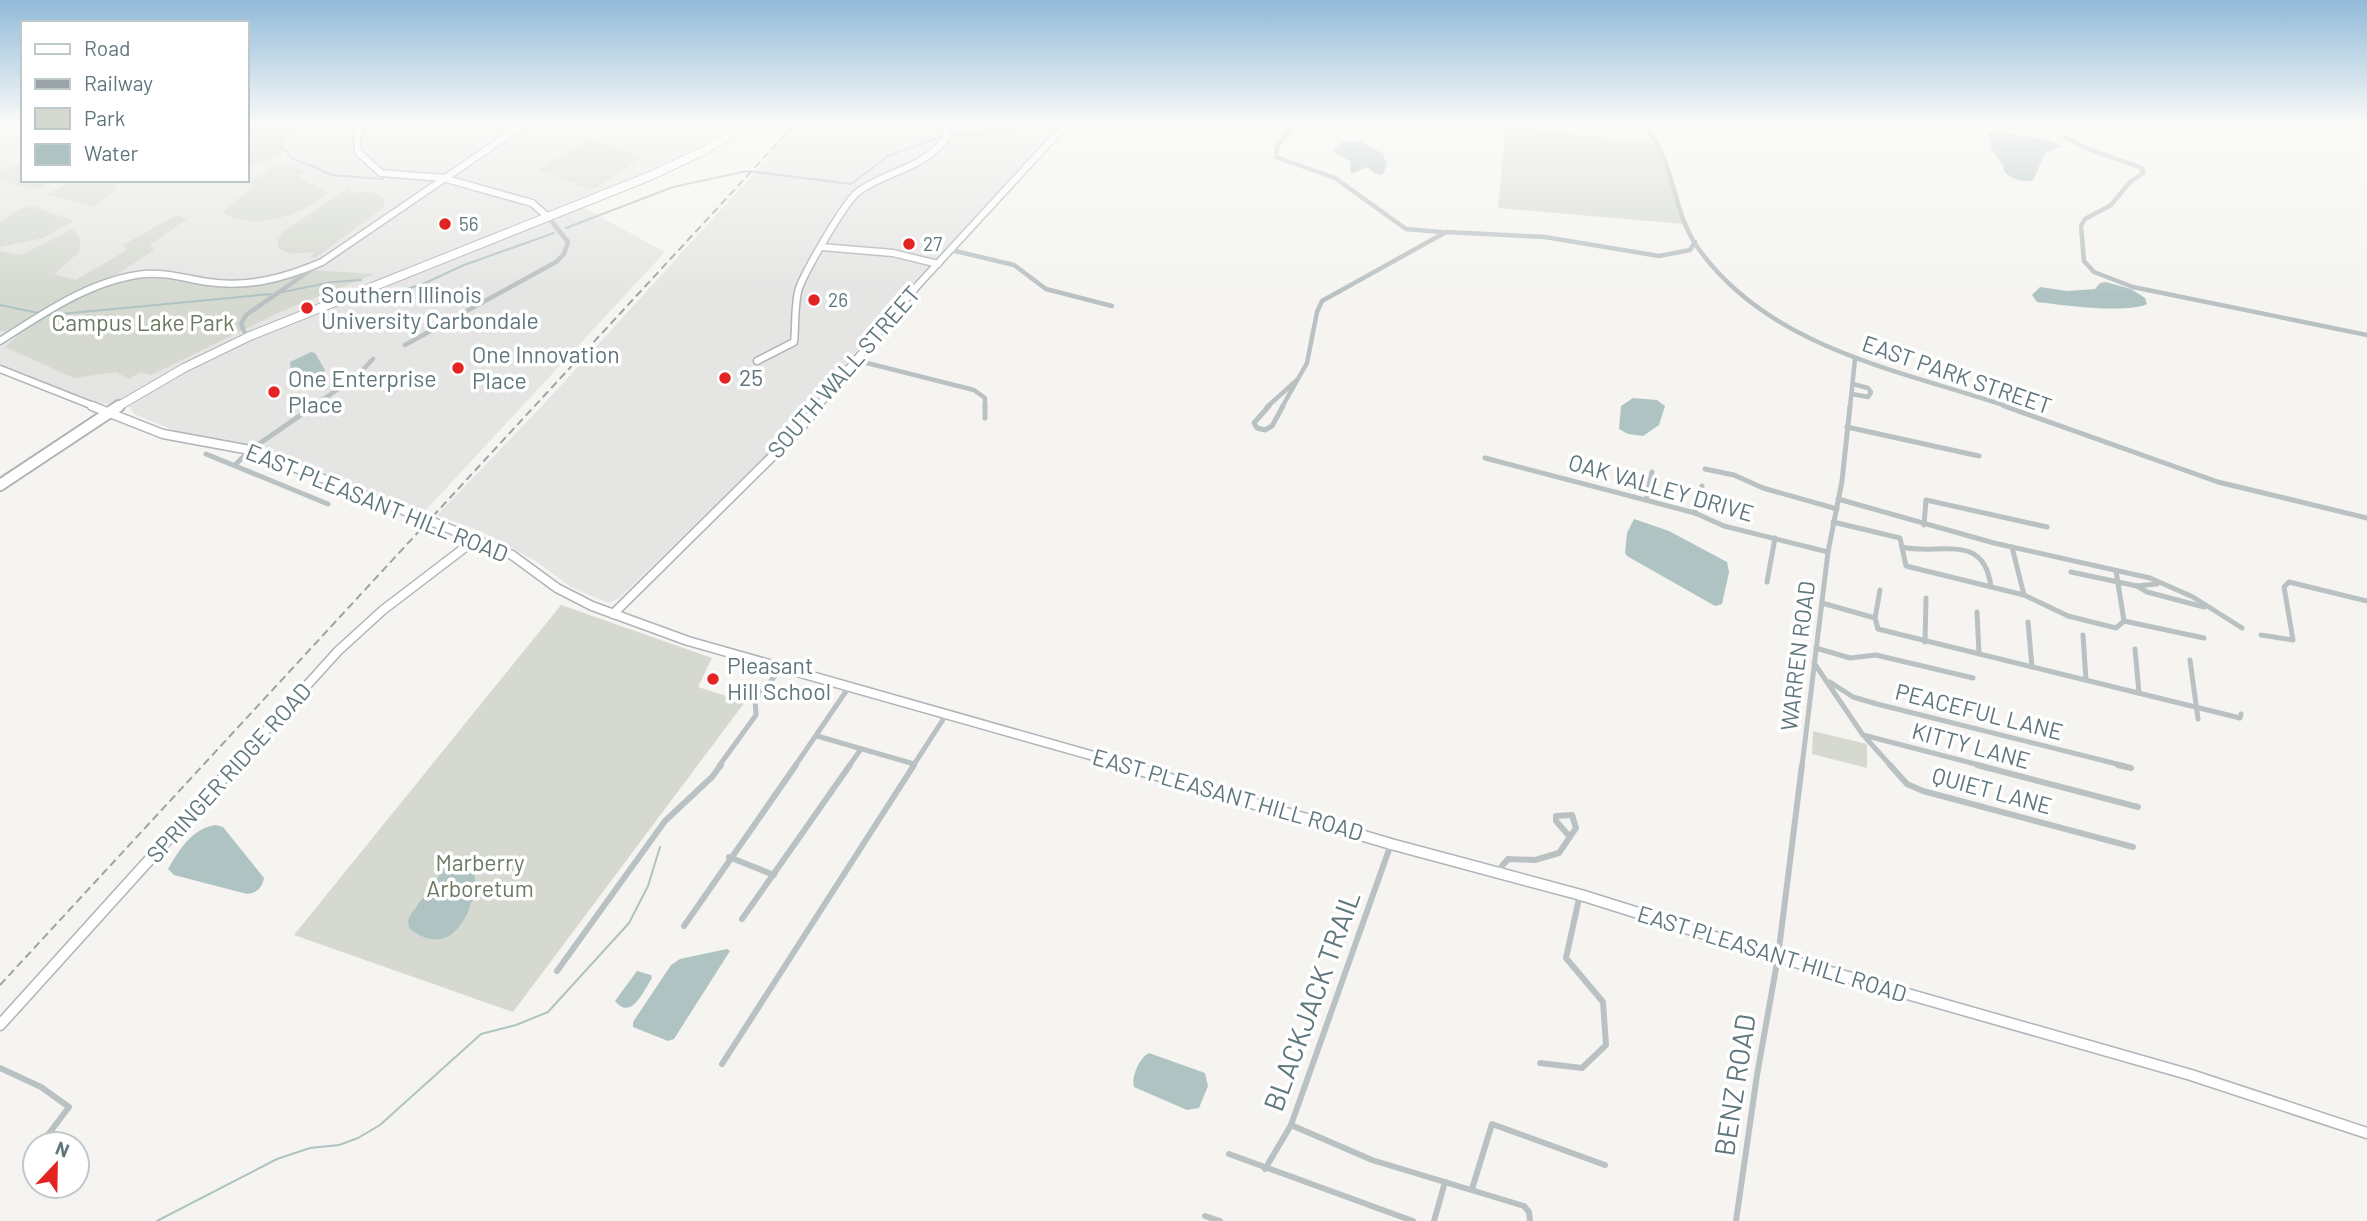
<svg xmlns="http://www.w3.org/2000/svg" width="2367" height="1221" font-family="Barlow,sans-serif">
	<rect width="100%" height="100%" fill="#f5f4f0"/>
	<g fill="#e5e5e4">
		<polygon points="0,123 23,123 23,180 247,180 247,123 737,123 674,159 573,202 665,252 425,511 264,449 178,432 134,414 129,407 98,403 0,364"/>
		<polygon points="800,123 1063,123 898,299 804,417 752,471 618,599 608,603 571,587 537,562 485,533 437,515 542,406"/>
	</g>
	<g fill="#d5d9d0">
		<polygon points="247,123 304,123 294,130 280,156 247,167"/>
		<polygon points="1506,126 1661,144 1685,224 1498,208"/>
		<polygon points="590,138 643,157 592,190 538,170"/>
		<polygon points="23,163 23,180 49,180 42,187 26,190 27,187 0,180 0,172"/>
		<path d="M282 164 306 171 298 177 328 192C302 216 256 231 222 213L254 186 248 184 270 170 271 166Z"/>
		<polygon points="74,180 119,180 114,191 94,207 56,196 50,197 48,194"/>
		<path d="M347 189 351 190 347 194C360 191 375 189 384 200L383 208 315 258 310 257 315 252 290 254 278 248V240L284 231Z"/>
		<polygon points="39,205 37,208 74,221 43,238 0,247 0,222 19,209"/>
		<polygon points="177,215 187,219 150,245 154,250 110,279 141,274 226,284 310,270 374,274 280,312 151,375 140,372 129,379 116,372 74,378 5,347 26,329 0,331 0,251 21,255 72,229 81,238 79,252 54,274 76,280 127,250 123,245"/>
		<polygon points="561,605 712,658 698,687 745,702 513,1012 294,935"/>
		<polygon points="1813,731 1867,744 1867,768 1812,754"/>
	</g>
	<g fill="#b0c3c3">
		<path d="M1993 131 2052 141 2061 147 2046 152 2033 180C2023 183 2010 179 2004 171L2003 165 1992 151 1989 132Z"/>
		<polygon points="1350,141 1361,142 1383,154 1387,165 1382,175 1374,173 1367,167 1351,174 1350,161 1333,152 1333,149 1343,142"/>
		<path d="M2106 282 2131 289 2145 298 2147 304C2125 314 2062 305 2037 302L2032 295 2040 287 2068 291 2095 289 2100 283Z"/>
		<path d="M311 352 315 353 325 370 323 375C313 383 302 382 291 374L290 362Z"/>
		<polygon points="1633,398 1657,400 1665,406 1659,425 1643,436 1628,434 1619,429 1621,406"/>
		<polygon points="1634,519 1669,531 1727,562 1729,572 1722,604 1715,606 1627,556 1625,553 1627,533"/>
		<path d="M216 825 223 827 264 878C262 888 257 893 247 894L174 875 168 869C179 850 192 828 216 825Z"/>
		<path d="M458 857 470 859C486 876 463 972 409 928L408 921 411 914 446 866Z"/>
		<polygon points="727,949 730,951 674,1039 668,1041 633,1027 633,1022 671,965 680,959"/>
		<path d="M637 971 651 975 652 978C643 992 631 1021 615 1001Z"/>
		<path d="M1149 1053 1205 1073 1208 1086 1199 1108 1187 1110 1134 1087C1131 1076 1140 1057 1149 1053Z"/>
	</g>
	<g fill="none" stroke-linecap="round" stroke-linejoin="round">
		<g stroke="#b0c3c3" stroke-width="2">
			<polyline points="292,123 282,135 280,146 294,159"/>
			<polyline points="948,135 1003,132 1015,127 1016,123"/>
			<polyline points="296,160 312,166"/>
			<polyline points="313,166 331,175 383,179"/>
			<polyline points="566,228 673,187 747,171 851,184 888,156 942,136"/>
			<polyline points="384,289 397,292 423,284 464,265 554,233"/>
			<polyline points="283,292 332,282 361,280"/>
			<polyline points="0,305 38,313"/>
			<polyline points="50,315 271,294"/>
			<polyline points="157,1221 277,1159 310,1148 339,1145 358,1138 380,1125 481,1034 516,1025 548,1012 629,923 648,886 660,847"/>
		</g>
		<defs>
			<g id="secondary-far2">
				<polyline points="365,123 357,137 358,152 381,173 443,178 532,203 548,217"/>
				<polyline points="821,247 893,253 938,264"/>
				<path d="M0 341C44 313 91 280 144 274 166 272 187 279 208 282 248 288 285 278 322 262L526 123"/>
				<path d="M757 361 794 342C796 325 794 304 799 288 806 270 845 201 859 191 890 170 918 171 946 139L945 123"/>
				<polyline points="0,369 96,407"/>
				<polyline points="817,407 918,285 1067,123"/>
			</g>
			<g id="secondary-far1">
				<polyline points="92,406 163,434 250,450 413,514"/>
				<polyline points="443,526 512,555 557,588 592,606 688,641 1129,766"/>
				<polyline points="613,614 798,431 819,406"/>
				<polyline points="234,766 338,651 383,610 476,539"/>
			</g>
			<g id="secondary">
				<polyline points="1123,765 1391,844 1581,895 1778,957 2191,1075 2367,1133"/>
				<polyline points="0,1025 235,765"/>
			</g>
			<polyline id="highway-far1" points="117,407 184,368 250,336 650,176 701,152 751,123"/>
			<polyline id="highway" points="0,485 119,406"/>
		</defs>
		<use href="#secondary-far2" stroke="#adb5b8" stroke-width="9"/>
		<use href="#secondary-far1" stroke="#adb5b8" stroke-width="11"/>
		<use href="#secondary" stroke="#adb5b8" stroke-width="13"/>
		<use href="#highway-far1" stroke="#aeb4b6" stroke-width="10"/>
		<use href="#highway" stroke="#aeb4b6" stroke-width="14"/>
		<g stroke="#bac1c3" stroke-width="4.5">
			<polyline points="1295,123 1277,146 1276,157 1335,178 1406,229 1442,232"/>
			<path d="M1643 123C1677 164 1671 210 1698 248 1770 349 1900 370 2009 407"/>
			<polyline points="2063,136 2083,147 2142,168 2143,173 2130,182 2111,205 2085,219 2081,226 2084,261 2094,272 2133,287 2367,335"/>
			<polyline points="951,250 1014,265 1046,289 1112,306"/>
			<polyline points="247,338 241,324 246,315 315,267"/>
			<polyline points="405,345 556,262 564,254 568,242 548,217"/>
			<polyline points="855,360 974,390 985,398 985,407"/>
			<polyline points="1852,394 1868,397 1871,392 1868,388 1853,384"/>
			<polyline points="312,407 356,377 373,359"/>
			<polyline points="1267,407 1297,380"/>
			<polyline points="1282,407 1307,363 1317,312 1322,301 1446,232 1545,237 1659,256 1690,250 1695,242"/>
			<polyline points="1850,407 1855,359"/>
		</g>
		<g stroke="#bac1c3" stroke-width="5">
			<polyline points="985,406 985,418"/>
			<polyline points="1269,406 1254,423 1257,428 1265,430 1272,426 1283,406"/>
			<polyline points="2004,406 2218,482 2367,518"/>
			<polyline points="1847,427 1979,456"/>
			<polyline points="206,454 328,504"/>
			<polyline points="1485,458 1695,513 1724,526 1828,552"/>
			<polyline points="236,464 250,450 314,406"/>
			<polyline points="1705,469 1734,475 1763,488 1837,509"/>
			<polyline points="1838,499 1994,543 2150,578 2193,597 2242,628"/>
			<polyline points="1646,500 1652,472"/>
			<polyline points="1695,513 1702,486"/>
			<polyline points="1833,522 1900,538 1906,566 2024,595 2068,616 2116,628 2124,621 2204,638"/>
			<polyline points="1924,525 1926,500 2047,527"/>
			<path d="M1902 547C1940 556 1984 531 1991 587"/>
			<polyline points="2012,547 2024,595"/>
			<polyline points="2116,571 2124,621"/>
			<polyline points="2071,572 2137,586 2157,584"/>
			<polyline points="1767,582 1775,538"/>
			<polyline points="2137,586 2147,592 2204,607"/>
			<polyline points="1880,590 1875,618 1878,629 2240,718 2241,714"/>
			<polyline points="1822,603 1875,618"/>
			<polyline points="1977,612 1979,654"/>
			<polyline points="2028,622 2032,667"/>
			<polyline points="2083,635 2086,680"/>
			<polyline points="2261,635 2293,640 2284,587 2289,582 2367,601"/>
			<polyline points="1925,642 1926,598"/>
			<polyline points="1816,648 1850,658 1876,655 1973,678"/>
			<polyline points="2135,649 2139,693"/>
			<polyline points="2190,660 2198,719"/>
			<polyline points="1814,663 1863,735 1983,766"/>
			<polyline points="1830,682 1853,697 1877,704 2125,766"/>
			<polyline points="817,736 914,764"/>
			<polyline points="1865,737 1891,766"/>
			<polyline points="719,766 756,715 755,699 782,668"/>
			<polyline points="795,766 849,687"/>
			<polyline points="849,766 861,749"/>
			<polyline points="913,766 946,715"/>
			<polyline points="1802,766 1828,552 1842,481 1850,406"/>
		</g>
		<g stroke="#bac1c3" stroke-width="6">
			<polyline points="1890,765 1907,784 1923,791 2133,847"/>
			<polyline points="1977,765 2138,807"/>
			<polyline points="2118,765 2131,768"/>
			<polyline points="729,857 774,875"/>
			<polyline points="1496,873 1508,859 1535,860 1559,853 1576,828 1572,815 1556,816 1556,821 1569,836"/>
			<polyline points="742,919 850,765"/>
			<polyline points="684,926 796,765"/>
			<polyline points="557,971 665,821 712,777 721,765"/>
			<polyline points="1540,1063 1582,1068 1606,1045 1603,1002 1566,958 1580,894"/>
			<polyline points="722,1064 914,765"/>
			<polyline points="0,1068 41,1087 69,1107 41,1144"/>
			<polyline points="1291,1125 1372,1160 1524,1206 1529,1212 1530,1221"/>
			<polyline points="1229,1154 1413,1221"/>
			<polyline points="26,1161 35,1151"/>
			<polyline points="1265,1169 1291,1125 1391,844"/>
			<polyline points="1472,1189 1492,1124 1605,1165"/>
			<polyline points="1205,1216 1220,1221"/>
			<polyline points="1434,1221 1445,1182"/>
			<polyline points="1736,1221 1757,1075 1778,957 1802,765"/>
		</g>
		<use href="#secondary-far2" stroke="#fff" stroke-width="6"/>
		<use href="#secondary-far1" stroke="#fff" stroke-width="8"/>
		<use href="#secondary" stroke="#fff" stroke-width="10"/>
		<use href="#highway-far1" stroke="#fff" stroke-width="8"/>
		<use href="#highway" stroke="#fff" stroke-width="10"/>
		<polyline stroke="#9aa4a8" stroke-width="2" stroke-dasharray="8 4.5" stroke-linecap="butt" points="0,985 796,123"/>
		<defs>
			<polyline id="secondary-bridge" points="413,514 443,526"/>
		</defs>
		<use href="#secondary-bridge" stroke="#adb5b8" stroke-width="11" stroke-linecap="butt"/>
		<use href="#secondary-bridge" stroke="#fff" stroke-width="8"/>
	</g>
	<linearGradient id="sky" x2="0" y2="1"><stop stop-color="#91bad9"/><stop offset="0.42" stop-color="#fafaf8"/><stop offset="1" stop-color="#fafaf8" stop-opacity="0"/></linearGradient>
	<rect width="2367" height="294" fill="url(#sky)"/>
	<g fill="#e32422" stroke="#fff" stroke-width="2.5">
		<circle cx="445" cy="224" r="7"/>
		<circle cx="909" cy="244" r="7"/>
		<circle cx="814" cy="300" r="7"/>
		<circle cx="307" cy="308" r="7"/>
		<circle cx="458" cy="368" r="7"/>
		<circle cx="725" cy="378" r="7"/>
		<circle cx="274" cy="392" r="7"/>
		<circle cx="713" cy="679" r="7"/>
	</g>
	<g text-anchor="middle" stroke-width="7" stroke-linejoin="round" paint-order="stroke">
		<g font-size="19" fill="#5f767c" stroke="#fff" text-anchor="start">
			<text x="459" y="231">56</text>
			<text x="923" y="251">27</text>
			<text x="828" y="307">26</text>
		</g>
		<g font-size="23" fill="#5f767c" stroke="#fff" text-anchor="start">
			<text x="321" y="303">Southern Illinois<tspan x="321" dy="26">University Carbondale</tspan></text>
			<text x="472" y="363">One Innovation<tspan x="472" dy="26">Place</tspan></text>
			<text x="739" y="386">25</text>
			<text x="288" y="387">One Enterprise<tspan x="288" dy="26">Place</tspan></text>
			<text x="727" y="674">Pleasant<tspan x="727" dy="26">Hill School</tspan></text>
		</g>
		<g font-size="23" fill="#6c7962" stroke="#fff">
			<text x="143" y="331">Campus Lake Park</text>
			<text x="480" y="871">Marberry<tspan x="480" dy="26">Arboretum</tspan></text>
		</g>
		<g font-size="23" fill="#5f767c" stroke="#fff">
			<text transform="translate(844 372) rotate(-49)" y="8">SOUTH WALL STREET</text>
			<text transform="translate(1957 375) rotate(19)" y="8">EAST PARK STREET</text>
			<text transform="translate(1661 488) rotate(16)" y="8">OAK VALLEY DRIVE</text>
			<text transform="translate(377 503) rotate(22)" y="8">EAST PLEASANT HILL ROAD</text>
			<text transform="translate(1798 656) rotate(-83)" y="8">WARREN ROAD</text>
			<text transform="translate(1979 712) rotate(14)" y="8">PEACEFUL LANE</text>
			<text transform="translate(1971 746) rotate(15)" y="8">KITTY LANE</text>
			<text transform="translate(229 773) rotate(-48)" y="8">SPRINGER RIDGE ROAD</text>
			<text transform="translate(1992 791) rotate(15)" y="8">QUIET LANE</text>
			<text transform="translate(1228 795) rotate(16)" y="8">EAST PLEASANT HILL ROAD</text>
			<text transform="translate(1772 954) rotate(17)" y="8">EAST PLEASANT HILL ROAD</text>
		</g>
		<g font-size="28" fill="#5f767c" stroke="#fff">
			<text transform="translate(1312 1001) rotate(-70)" y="10">BLACKJACK TRAIL</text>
			<text transform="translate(1735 1085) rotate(-81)" y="10">BENZ ROAD</text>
		</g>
	</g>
	<rect x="21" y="21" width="228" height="161" fill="#ffffff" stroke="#bfc8cb" stroke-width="2"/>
	<rect x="35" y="44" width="35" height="10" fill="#ffffff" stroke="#bfc8cb" stroke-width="2"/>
	<text x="84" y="56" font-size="21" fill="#5f767c">Road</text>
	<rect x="35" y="79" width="35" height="10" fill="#9aa4a8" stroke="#bfc8cb" stroke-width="2"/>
	<text x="84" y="91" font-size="21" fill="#5f767c">Railway</text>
	<rect x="35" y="108" width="35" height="21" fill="#d5d9d0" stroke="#bfc8cb" stroke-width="2"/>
	<text x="84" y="126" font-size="21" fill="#5f767c">Park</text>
	<rect x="35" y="144" width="35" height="21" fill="#b0c3c3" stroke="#bfc8cb" stroke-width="2"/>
	<text x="84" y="161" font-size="21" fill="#5f767c">Water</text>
	<g transform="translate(56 1165) rotate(22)"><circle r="33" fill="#ffffff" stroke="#bfc8cb" stroke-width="2"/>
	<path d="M0-5L12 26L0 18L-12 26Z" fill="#e32422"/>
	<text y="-10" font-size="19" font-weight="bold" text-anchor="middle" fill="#5f767c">N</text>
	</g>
</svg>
